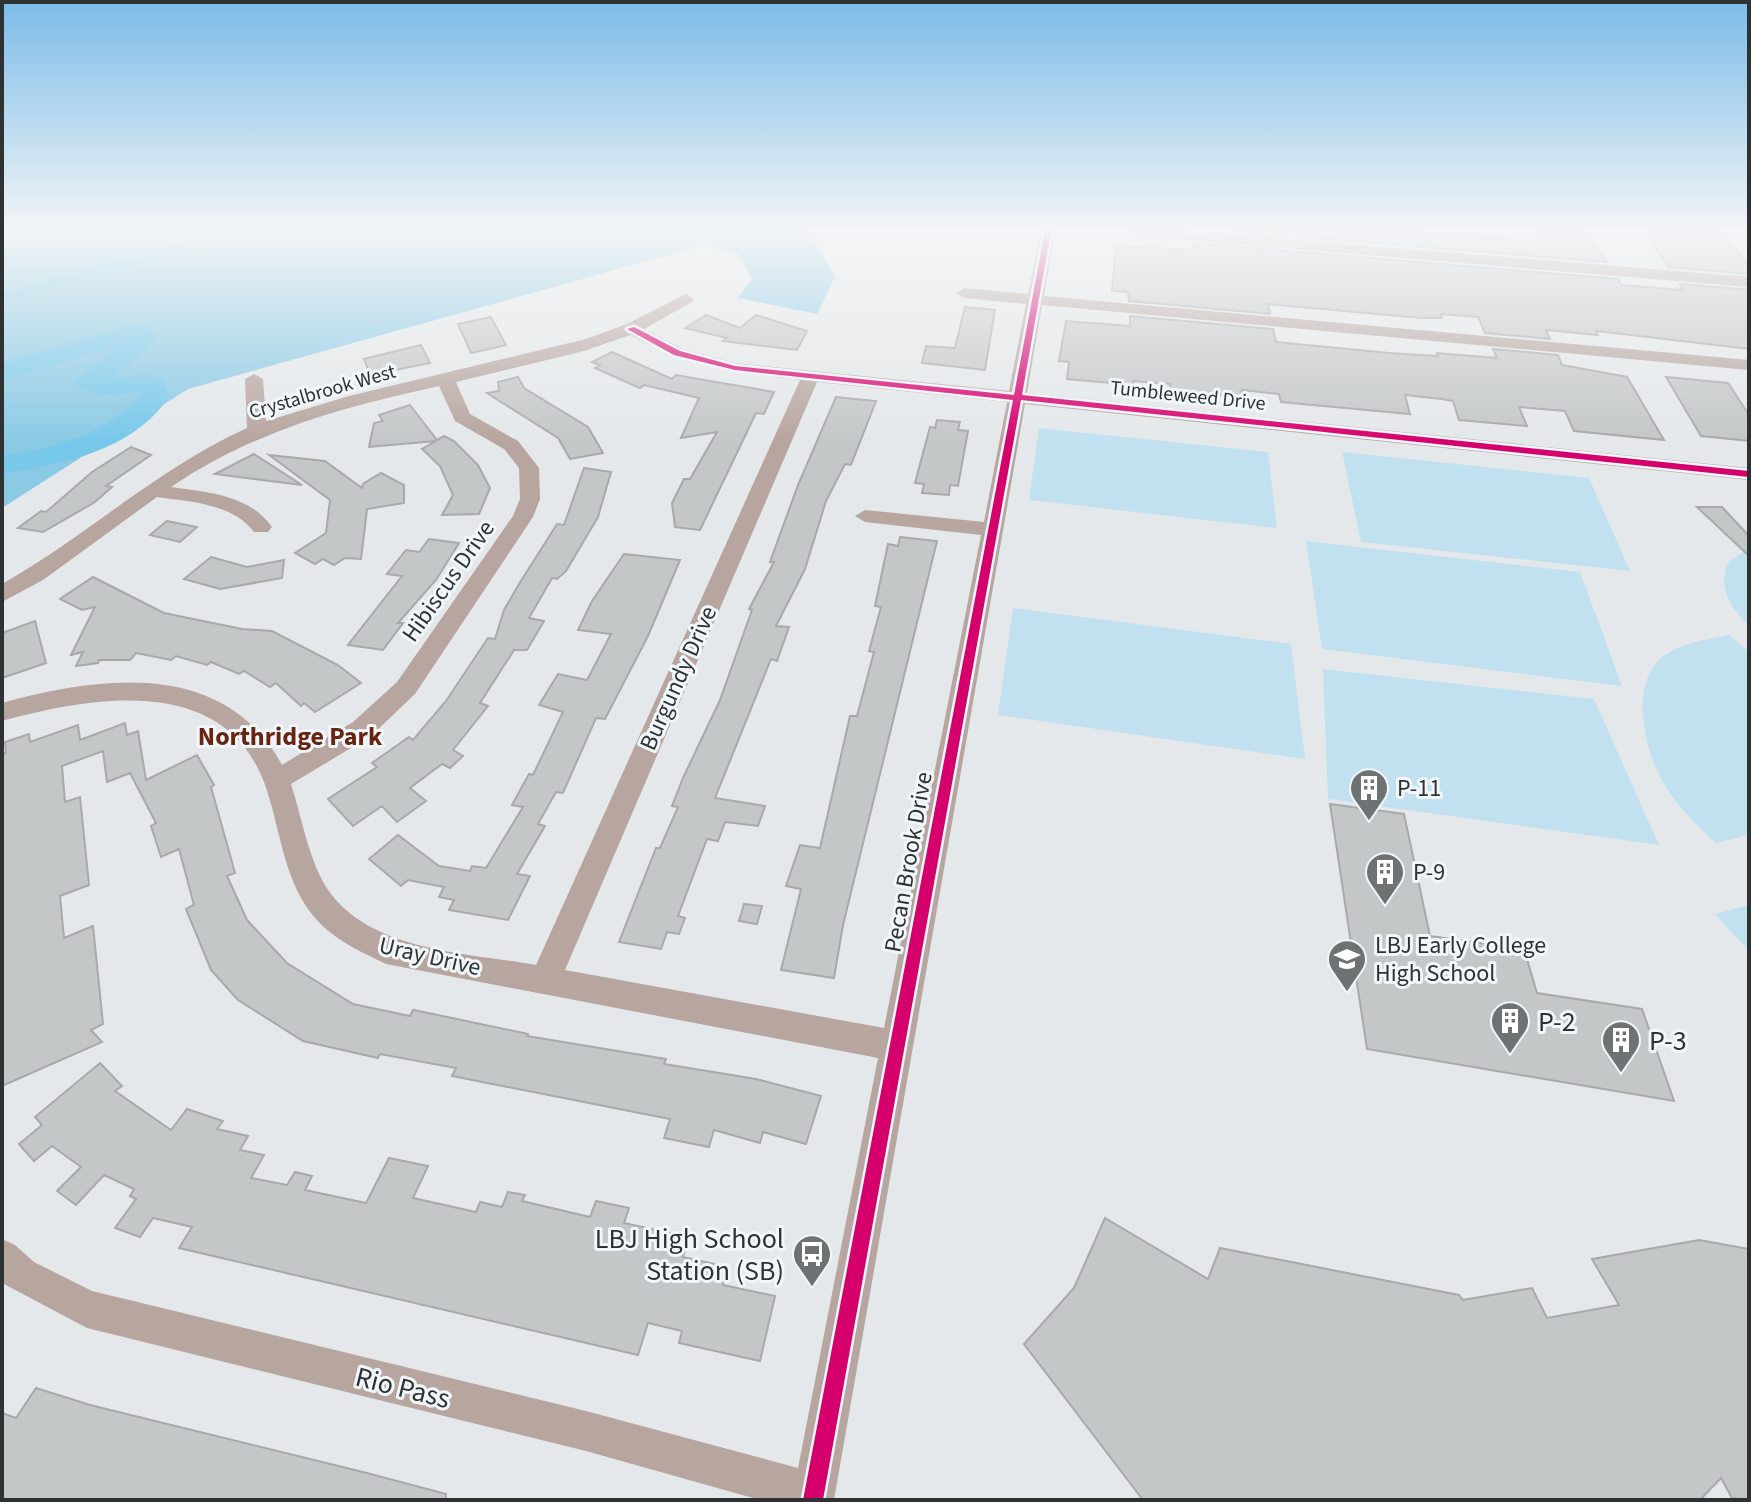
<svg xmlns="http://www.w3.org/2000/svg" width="1751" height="1502" font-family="'Source Sans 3',sans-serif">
	<rect width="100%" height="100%" fill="#e5e8ea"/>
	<g fill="#c1e1f1">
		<polygon points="1039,428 1268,452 1277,528 1029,500"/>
		<polygon points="1342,452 1589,478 1630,571 1361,542"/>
		<polygon points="1306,541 1580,572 1622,686 1322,649"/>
		<path d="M1749 549V626C1731 608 1716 586 1729 561Z"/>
		<polygon points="1013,608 1291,644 1305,759 998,715"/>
		<path d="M1729 635 1749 652V835L1716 843C1674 805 1650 775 1643 718 1641 698 1644 675 1659 660 1677 643 1706 640 1729 635Z"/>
		<polygon points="1323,669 1594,699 1659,845 1328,799"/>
		<polygon points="1749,905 1749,951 1715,914"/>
	</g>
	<polygon fill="#8acae5" points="2,231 809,231 835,277 817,314 738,298 752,278 738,254 704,245 188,389 2,508"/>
	<polygon fill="#78c8ea" points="226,231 248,231 108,274 2,301 2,293"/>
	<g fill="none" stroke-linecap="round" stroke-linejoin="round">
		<path fill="#78c8ea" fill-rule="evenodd" d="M138 323 147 326 157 336 144 352 110 378 144 375 163 378 169 397C132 451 63 464 2 474V456C54 448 104 435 141 396L140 392C120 393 89 401 75 381L121 345 2 380V363Z"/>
	</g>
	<g fill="#c4c7c8" stroke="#a7a9ab" stroke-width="2">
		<polygon points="1227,231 1416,231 1534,242 1534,231 1587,231 1607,262"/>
		<polygon points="1644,231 1721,231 1749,266 1749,274 1668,267"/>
		<polygon points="1193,243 1618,279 1621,285 1683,290 1680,284 1749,290 1749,349 1596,331 1598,335 1546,330 1550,339 1485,333 1478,317 1441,314 1442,318 1421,318 1268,304 1270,314 1129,301 1128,292 1112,291 1116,246 1193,250"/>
		<polygon points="965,307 995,310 985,370 922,363 926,346 955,348"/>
		<polygon points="706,315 740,328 756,315 807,331 797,350 723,341 727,338 685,328"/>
		<polygon points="1130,316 1273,329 1276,342 1389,353 1438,356 1437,353 1497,358 1493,349 1558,355 1562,365 1627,377 1664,440 1574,431 1565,411 1519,407 1527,426 1459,420 1453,401 1442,399 1405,395 1410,414 1281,402 1279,394 1242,390 1243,397 1194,394 1170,392 1170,384 1133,381 1133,385 1067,379 1069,362 1059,361 1066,321 1130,326"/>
		<polygon points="491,317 506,345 471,353 458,324"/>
		<polygon points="421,345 430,363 370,375 364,359"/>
		<polygon points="612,352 672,379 676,375 774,392 764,414 756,413 700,530 675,527 672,503 684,479 690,479 717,432 681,438 699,398 644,385 640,388 595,368 600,365 592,362"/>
		<polygon points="518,377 524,388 588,427 603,453 570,459 558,438 487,393 499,391 498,382"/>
		<polygon points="1666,377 1728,383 1749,415 1749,441 1701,436"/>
		<polygon points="836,397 876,401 851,465 845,464 826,501 805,569 776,626 789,627 777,661 771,659 715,798 765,806 758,826 725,822 718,841 707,839 678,916 685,918 679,934 667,932 661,949 619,942 656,848 660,848 678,807 672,806 683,778 720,700 752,610 749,609 774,562 770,562 798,485"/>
		<polygon points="410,405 437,440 444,436 454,441 478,465 490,488 479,514 442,515 453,495 440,466 422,449 436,441 369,447 374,423 383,421 379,415"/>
		<polygon points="937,420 960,422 958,430 968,431 958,486 950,485 949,495 922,493 924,484 915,483 930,427 935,428"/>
		<polygon points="131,447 151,455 106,486 112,487 95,502 43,532 18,528 41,511 46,512 92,472"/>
		<polygon points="254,454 302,485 215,474"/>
		<polygon points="269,455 325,461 362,488 363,484 381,473 404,485 404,503 367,509 361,559 345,558 334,565 323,559 315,564 295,553 326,533 330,500"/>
		<polygon points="584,468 611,472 598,517 566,571 557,579 552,578 529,618 544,621 527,650 514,650 480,703 488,706 453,750 463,756 450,768 442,764 410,788 426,801 397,822 382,806 353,826 328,799 377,767 372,763 409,737 413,740 446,701 488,638 495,639 504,610 519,584 557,524 564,525"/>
		<polygon points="1697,507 1722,507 1749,536 1749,552 1747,554"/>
		<polygon points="167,521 197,527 180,542 150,535"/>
		<polygon points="900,537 937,541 843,925 834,978 781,970 801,889 786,886 800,845 820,848 850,716 857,716 874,652 869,651 881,607 875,606 888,544 898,546"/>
		<polygon points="429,539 459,543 436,580 398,623 403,623 383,650 348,645 402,576 387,574 406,550 419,552"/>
		<polygon points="624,554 680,560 648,636 605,719 596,718 563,793 556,792 538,824 545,826 517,874 530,876 508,920 449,910 454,900 439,897 444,887 408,880 401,886 369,859 398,835 439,866 470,871 472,866 486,868 523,807 512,805 529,774 533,775 563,712 539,705 558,674 587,680 611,634 578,630 592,601"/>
		<polygon points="211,557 247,567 284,560 282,578 220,589 184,579"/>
		<polygon points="93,577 164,613 242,629 272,631 338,665 361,683 315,712 304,703 301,706 276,683 270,687 244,671 239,674 211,662 207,665 176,656 171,660 136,653 130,660 99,660 98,663 76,666 83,652 71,655 95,607 82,610 60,599"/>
		<polygon points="35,621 46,663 2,678 2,633"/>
		<polygon points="125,723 127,735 138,731 146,780 197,755 214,785 211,787 235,873 227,876 247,920 287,963 353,1004 410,1016 413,1010 433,1014 528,1034 527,1036 666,1059 664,1064 756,1079 821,1096 806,1144 763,1132 760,1143 714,1130 709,1147 664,1138 670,1119 452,1076 456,1068 380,1054 378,1058 303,1041 238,1000 211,970 186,909 194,905 179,849 161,857 151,826 156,823 130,773 107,782 103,751 62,766 65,802 80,797 89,885 60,896 64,938 93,926 103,1024 91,1030 102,1042 2,1086 2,754 6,753 5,742 29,734 30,742 78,725 80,740"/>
		<polygon points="1330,804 1404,814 1430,936 1524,949 1537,993 1642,1009 1674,1101 1367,1049"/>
		<polygon points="744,904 762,906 757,924 739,921"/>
		<polygon points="100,1063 122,1086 115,1091 171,1130 187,1109 223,1121 217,1129 248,1136 240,1150 264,1155 251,1178 287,1185 295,1172 312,1176 305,1190 366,1203 389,1158 428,1166 413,1198 476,1212 480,1202 502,1207 508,1192 525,1195 522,1201 590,1217 596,1201 629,1208 624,1223 688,1237 683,1257 728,1267 723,1285 775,1296 760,1361 679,1343 682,1331 648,1323 638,1355 179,1248 192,1227 153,1218 140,1237 115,1228 136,1199 130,1196 134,1189 104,1175 76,1205 57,1191 81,1167 52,1146 34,1161 19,1144 42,1125 35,1117"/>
		<polygon points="1105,1218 1208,1279 1220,1248 1459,1295 1463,1300 1532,1288 1547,1318 1619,1305 1592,1259 1699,1240 1749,1249 1749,1500 1732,1498 1721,1478 1700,1500 1143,1500 1024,1344 1074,1288"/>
		<polygon points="36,1388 90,1405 363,1472 446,1494 446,1500 2,1500 2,1413 16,1418"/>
	</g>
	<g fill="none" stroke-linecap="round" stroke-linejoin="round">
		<g fill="#b7a59f" fill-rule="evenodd">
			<path d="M1041 231H1055L1044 296 1749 360V370L1042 305 1027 393 1749 468V480L1025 404 834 1500H760L586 1451 87 1328 2 1283V1239L15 1245 34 1262 92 1291 586 1411 798 1468 878 1058 386 964C359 951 330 938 311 913 282 875 280 825 264 782 222 673 91 697 2 721V703C101 676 224 659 282 765L285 763 353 722 397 682 513 516 520 499 519 468 504 449 455 421 439 386C344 407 253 431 171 487 207 492 250 495 272 527L268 532H254C232 503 190 502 157 497L43 580 2 602V584C87 536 158 468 247 428L245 379 254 374 263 379 266 421 349 396 586 339 627 324 686 294 694 299 692 302 644 329 683 349 735 363 1009 391 1026 304 964 298 956 293 964 288 1028 294ZM630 335C687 365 737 373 800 380L536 965C465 952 359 952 321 878 307 850 301 815 291 784L371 736 415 694 533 517 540 499 539 468 518 441 470 414 456 382 584 351ZM817 382 1007 402 984 522 865 510 855 516 865 522 981 535 884 1028 565 970Z"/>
			<polygon points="1122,231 1186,231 1749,277 1749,287 1129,235"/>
		</g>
		<defs>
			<polygon id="cycleway" points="1045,231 1051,231 1022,395 1749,471 1749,477 1021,400 823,1500 803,1500 1013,400 735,370 674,355 627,329 634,327 680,351 735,366 1014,395"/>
		</defs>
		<use href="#cycleway" stroke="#f0f6fa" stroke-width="5"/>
		<use href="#cycleway" fill="#d6006c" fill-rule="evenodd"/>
	</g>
	<linearGradient id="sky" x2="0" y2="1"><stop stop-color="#7bbce9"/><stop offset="0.52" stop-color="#f3f5f6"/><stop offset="1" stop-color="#f3f5f6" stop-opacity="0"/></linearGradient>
	<rect width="1751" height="442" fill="url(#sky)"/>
	<defs>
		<symbol id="building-pin" viewBox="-11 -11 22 30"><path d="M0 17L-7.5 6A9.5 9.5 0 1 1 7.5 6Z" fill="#6f7273" stroke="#f0f6fa"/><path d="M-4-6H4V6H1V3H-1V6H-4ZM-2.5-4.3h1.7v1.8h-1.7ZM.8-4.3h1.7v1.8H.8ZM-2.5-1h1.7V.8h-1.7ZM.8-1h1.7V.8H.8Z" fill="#fff"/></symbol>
		<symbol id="school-pin" viewBox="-11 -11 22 30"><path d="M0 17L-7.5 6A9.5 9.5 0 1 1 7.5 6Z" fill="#6f7273" stroke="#f0f6fa"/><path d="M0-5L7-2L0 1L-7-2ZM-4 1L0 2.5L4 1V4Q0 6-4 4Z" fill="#fff"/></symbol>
		<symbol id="bus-pin" viewBox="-11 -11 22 30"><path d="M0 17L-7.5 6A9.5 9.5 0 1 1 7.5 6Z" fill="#6f7273" stroke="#f0f6fa"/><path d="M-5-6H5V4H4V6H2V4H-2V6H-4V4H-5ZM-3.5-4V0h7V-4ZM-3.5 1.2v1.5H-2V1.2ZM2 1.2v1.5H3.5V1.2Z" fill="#fff"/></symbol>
	</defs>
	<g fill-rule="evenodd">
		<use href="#building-pin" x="1347" y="766" width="44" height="60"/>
		<use href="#building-pin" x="1363" y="850" width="44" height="60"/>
		<use href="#school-pin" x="1325" y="937" width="44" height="60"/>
		<use href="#building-pin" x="1488" y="999" width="44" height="60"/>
		<use href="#building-pin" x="1599" y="1018" width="44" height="60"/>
		<use href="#bus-pin" x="790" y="1232" width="44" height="60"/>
	</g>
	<g text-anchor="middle" stroke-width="6" stroke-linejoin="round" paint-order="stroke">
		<g font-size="20" fill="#2f3233" stroke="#f0f6fa">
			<text transform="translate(322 391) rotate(-16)" y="7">Crystalbrook West</text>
			<text transform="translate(1188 395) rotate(6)" y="7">Tumbleweed Drive</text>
		</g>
		<g font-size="24" fill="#2f3233" stroke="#f0f6fa">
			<text transform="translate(448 581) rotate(-55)" y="8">Hibiscus Drive</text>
			<text transform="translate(678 678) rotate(-66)" y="8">Burgundy Drive</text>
			<text transform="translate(908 862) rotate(-80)" y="8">Pecan Brook Drive</text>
			<text transform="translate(430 956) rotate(13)" y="8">Uray Drive</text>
		</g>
		<g font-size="24" fill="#2f3233" stroke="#f0f6fa" text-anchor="start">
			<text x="1397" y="796">P-11</text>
			<text x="1413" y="880">P-9</text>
			<text x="1375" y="953">LBJ Early College<tspan x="1375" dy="28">High School</tspan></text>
		</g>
		<g font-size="26" font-weight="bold" fill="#672511" stroke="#f0f6fa">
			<text x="290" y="745">Northridge Park</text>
		</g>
		<g font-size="28" fill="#2f3233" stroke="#f0f6fa" text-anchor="start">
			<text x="1538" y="1031">P-2</text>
			<text x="1649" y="1050">P-3</text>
			<text x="784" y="1248" text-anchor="end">LBJ High School<tspan x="784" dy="32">Station (SB)</tspan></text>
		</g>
		<g font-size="28" fill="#2f3233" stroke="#f0f6fa">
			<text transform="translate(403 1387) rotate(14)" y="10">Rio Pass</text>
		</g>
	</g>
	<rect width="1751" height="1502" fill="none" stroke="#2f3233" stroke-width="8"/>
</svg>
